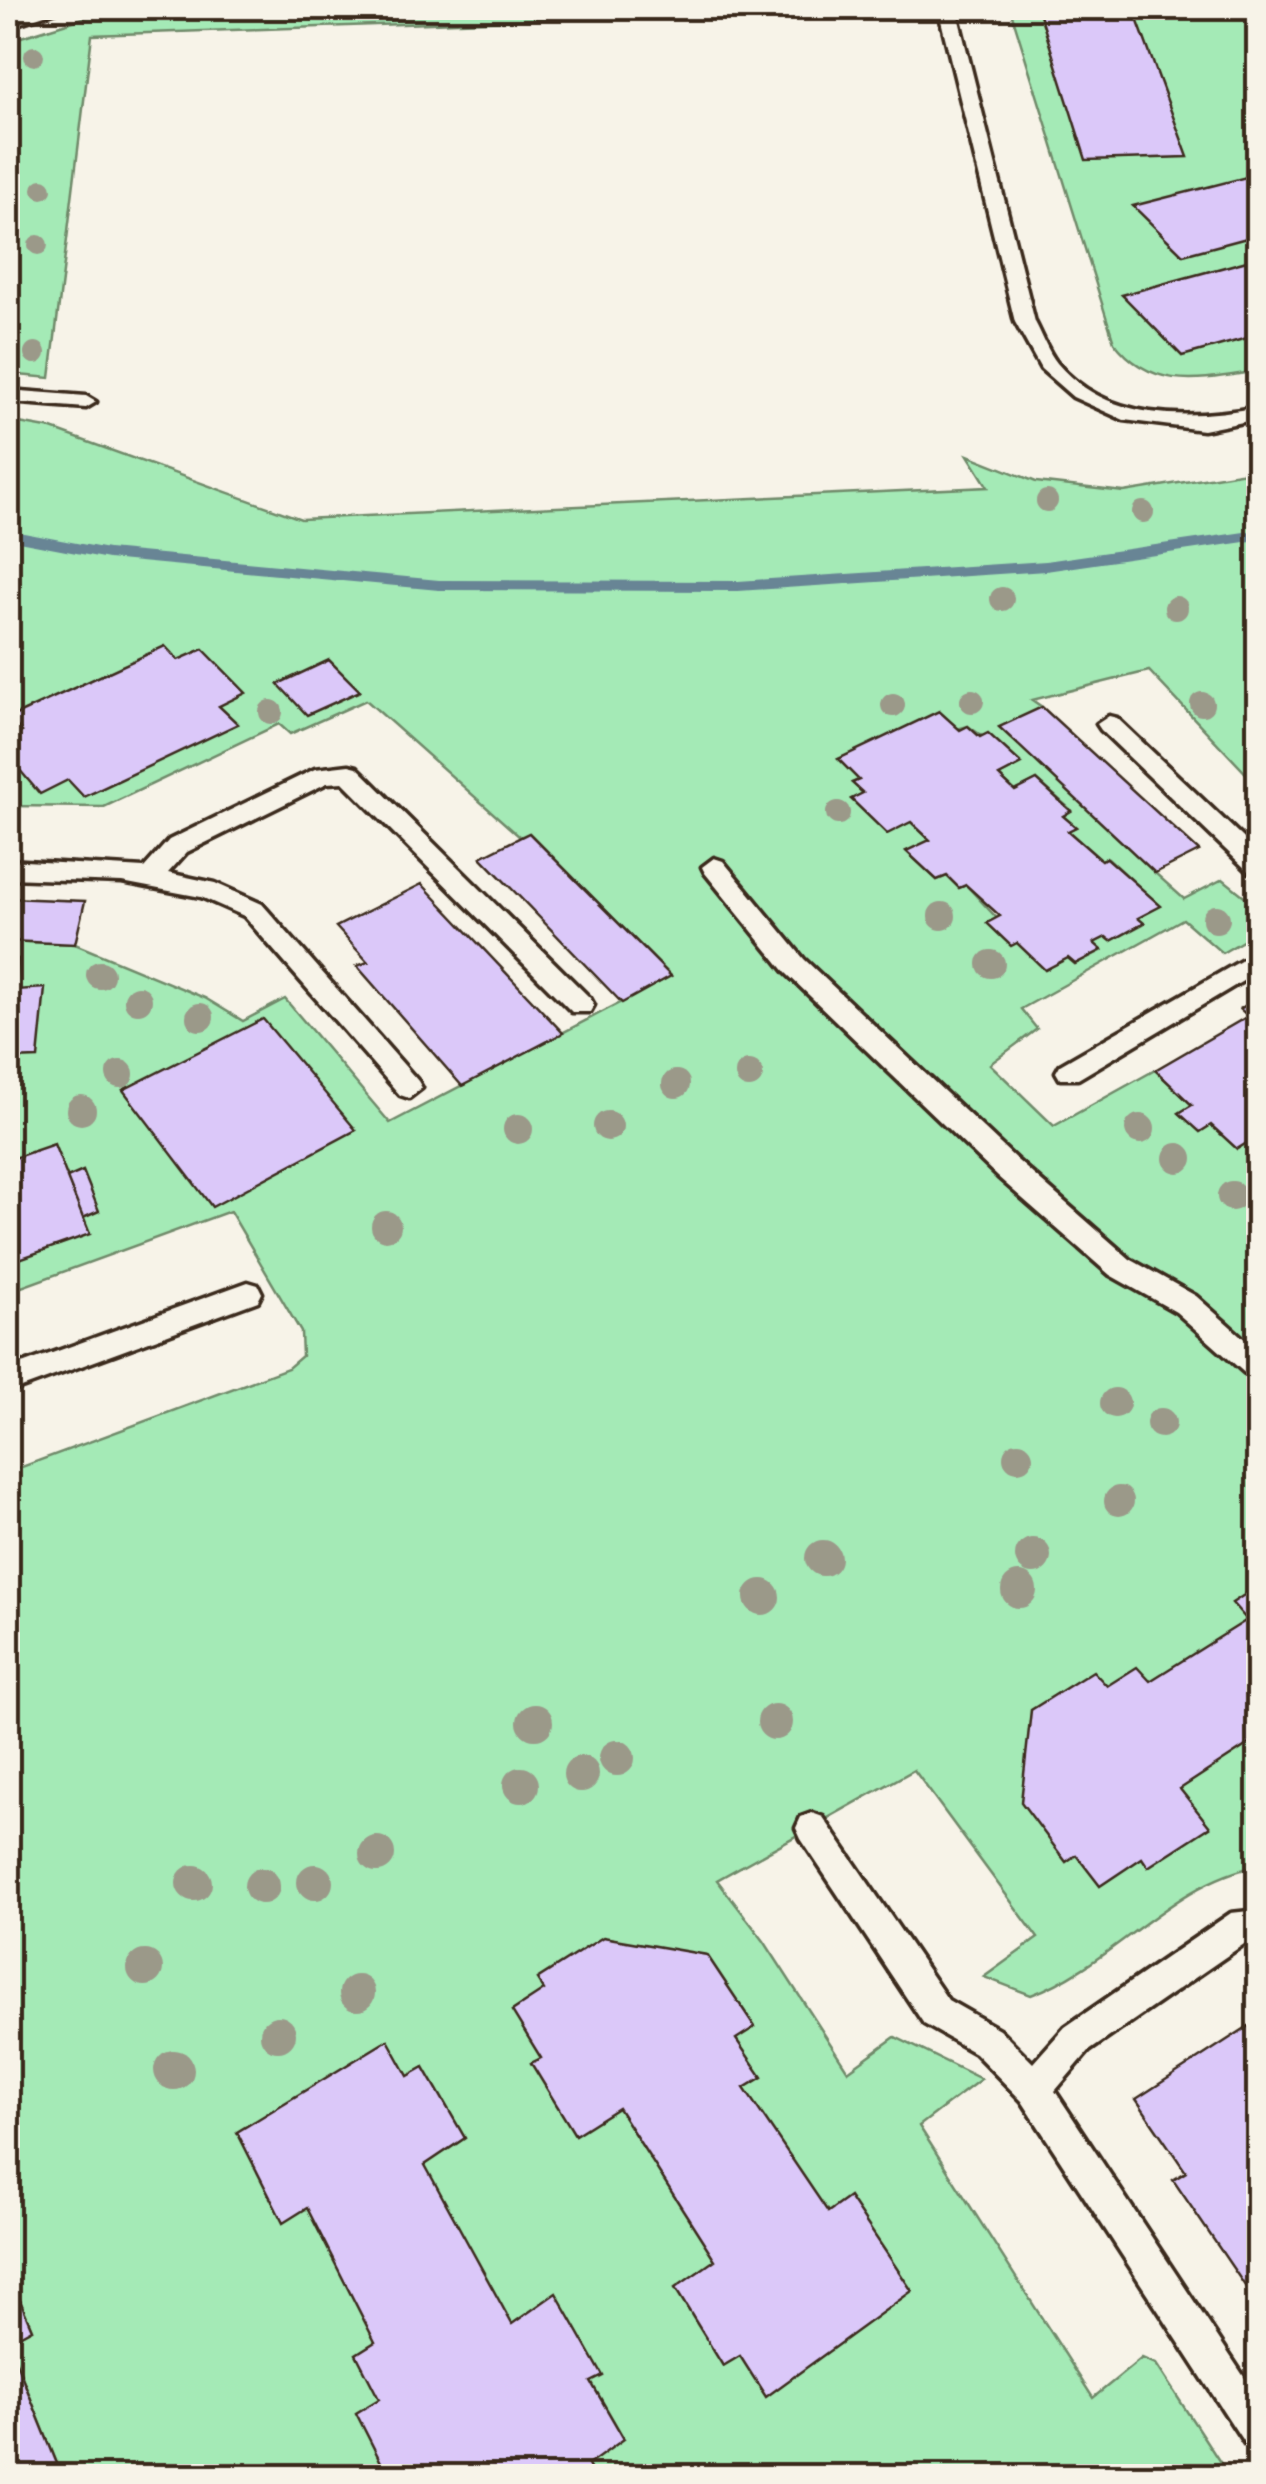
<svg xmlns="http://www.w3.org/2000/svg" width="1266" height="2484" font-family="'Architects Daughter',sans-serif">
	<rect width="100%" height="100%" fill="#f7f3e8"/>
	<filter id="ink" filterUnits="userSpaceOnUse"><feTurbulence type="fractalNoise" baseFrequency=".01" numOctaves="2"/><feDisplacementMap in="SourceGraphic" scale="20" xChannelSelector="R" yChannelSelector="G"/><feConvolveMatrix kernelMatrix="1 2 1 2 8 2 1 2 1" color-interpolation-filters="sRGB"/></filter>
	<g filter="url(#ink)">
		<g fill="#a4eab6" stroke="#708a6a" stroke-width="2.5" fill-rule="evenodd">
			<polygon points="116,8 852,8 92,35 50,378 8,374 8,41"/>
			<path d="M1010 8H1258V371C1203 379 1153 393 1114 342Z"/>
			<path d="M8 421 52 429 301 519 988 487 968 455 1036 482 1124 492 1258 470V786L1149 671 1032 700 1042 707 1155 873 1184 899 1223 879 1258 907V932L1222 953 1183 919 1021 1009 1037 1029 990 1064 1054 1126 1155 1070 1192 1105 1180 1113 1200 1132 1211 1125 1237 1149 1258 1136V1228L1255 1231 1258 1234V1866C1172 1882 1112 1965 1031 1995L984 1977 1038 1938 914 1770 717 1880 764 1941 848 2071 895 2037 981 2079 919 2126 1093 2398 1142 2358 1156 2364 1229 2476H62L8 2342 32 2329 8 2272V1472L288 1368 302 1356 301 1332 230 1211 8 1292V941L75 944 205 998 243 1021 285 999 390 1123 671 976 529 833 520 837 366 700 290 734 279 724 104 807 8 806ZM968 726 1022 764 999 776 1015 791 1037 780 1071 810 1063 816 1076 827 1068 831 1101 860 1108 858 1160 906 1138 918 1143 924 1111 941 1106 937 1094 943 1101 951 1075 964 1068 958 1045 970 966 885 959 888 947 876 937 880 907 852 930 840 911 822 852 799 863 793 852 783 859 780 839 759Z"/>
		</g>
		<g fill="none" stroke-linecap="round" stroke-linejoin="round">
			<polygon fill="#678595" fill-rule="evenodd" points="8,530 108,549 439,580 738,581 1046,561 1258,530 1258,540 1046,571 738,591 439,590 108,559 8,540"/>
		</g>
		<g fill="#dbc8f9" stroke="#3b2a1e" stroke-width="2.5">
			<polygon points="1038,8 1133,8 1188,157 1086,160"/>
			<polygon points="1258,174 1258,235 1183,255 1133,206"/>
			<polygon points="1258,258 1258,335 1182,356 1122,295"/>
			<polygon points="165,646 178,660 203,649 246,693 219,706 238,724 84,797 68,780 40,794 8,756 8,739 22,732 9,718"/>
			<polygon points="329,660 360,691 307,715 278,684"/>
			<polygon points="1042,707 1199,851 1155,873 999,727"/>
			<polygon points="939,711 960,730 968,726 980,737 988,733 1022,764 999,776 1015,791 1037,780 1071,811 1063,816 1076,827 1068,831 1101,860 1107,858 1161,906 1138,918 1144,923 1111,941 1106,937 1094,943 1102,950 1075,964 1068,958 1045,970 1017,943 1011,946 987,923 1000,916 966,885 959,888 947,876 937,880 906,851 930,840 911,822 887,834 851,799 863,793 852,783 859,780 838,759"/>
			<polygon points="529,833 671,976 622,1003 481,857"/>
			<polygon points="422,884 563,1033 462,1086 357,966 368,962 336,927"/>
			<polygon points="8,898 85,901 75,944 8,941"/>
			<polygon points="18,959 16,990 45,988 38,1058 12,1059 8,1087 8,960"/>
			<polygon points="1254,1000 1258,1004 1258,1136 1237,1149 1211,1125 1200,1132 1179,1113 1192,1105 1155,1070 1248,1016 1240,1009"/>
			<polygon points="263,1019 356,1130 212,1207 123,1090"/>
			<polygon points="54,1144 90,1234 8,1263 8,1160"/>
			<polygon points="83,1171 99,1211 83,1218 67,1178"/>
			<polygon points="1258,1586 1258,1738 1180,1789 1210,1827 1148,1867 1142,1858 1100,1886 1076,1855 1066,1862 1021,1802 1031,1710 1093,1671 1107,1686 1137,1667 1150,1681 1247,1620 1232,1603"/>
			<polygon points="603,1937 707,1955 755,2027 736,2039 762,2077 744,2088 828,2212 849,2197 912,2291 766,2397 740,2356 723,2366 675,2288 715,2260 618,2108 575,2135 531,2063 541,2058 512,2011 544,1990 537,1979"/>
			<polygon points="1258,2020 1258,2305 1173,2180 1186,2172 1136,2099"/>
			<polygon points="388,2040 408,2076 424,2067 465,2138 425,2165 512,2324 556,2293 603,2376 591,2382 624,2439 588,2465 594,2476 388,2476 356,2413 379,2399 356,2354 375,2342 307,2208 283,2223 237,2132"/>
			<polygon points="8,2272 32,2329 8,2342 62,2476 8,2476"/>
		</g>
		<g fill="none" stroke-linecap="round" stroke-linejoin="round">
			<defs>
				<g id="service">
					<polygon points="40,8 66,8 8,27 8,17"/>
					<path d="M938 8H956L1035 322C1042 335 1048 352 1057 363 1107 422 1189 420 1258 407V419L1203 430 1124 420 1073 397 1041 369 1015 322Z"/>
					<polygon points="8,390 86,396 96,402 86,408 8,402"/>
					<polygon points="1109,716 1117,718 1258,852 1258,875 1249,872 1101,730 1097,724"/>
					<polygon points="349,765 357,767 590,998 594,1005 590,1012 572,1012 343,782 327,783 187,852 168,873 215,883 262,904 418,1081 422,1088 409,1098 400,1095 244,916 201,897 122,882 8,878 8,860 144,868 169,840 315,769"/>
					<polygon points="714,858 723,861 804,959 1018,1161 1130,1259 1196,1296 1258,1351 1258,1380 1248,1376 1176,1312 1110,1275 998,1177 786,973 705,873 702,867"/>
					<polygon points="1258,951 1258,972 1078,1079 1060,1079 1056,1072 1060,1065"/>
					<polygon points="248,1282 258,1285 262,1293 258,1301 8,1393 8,1369"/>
					<polygon points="812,1813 823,1817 948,2000 999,2029 1033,2063 1065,2027 1231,1913 1258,1910 1258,1942 1247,1942 1089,2051 1055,2091 1258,2398 1258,2450 1245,2444 1022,2101 975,2053 924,2024 801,1839 796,1828 801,1817"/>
				</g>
			</defs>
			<use href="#service" stroke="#3b2a1e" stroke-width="7"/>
			<use href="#service" fill="#f7f3e8" fill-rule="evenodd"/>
		</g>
		<g fill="#9b9989">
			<circle cx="34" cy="56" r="10"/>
			<circle cx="42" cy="189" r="10"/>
			<circle cx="38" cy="245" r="10"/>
			<circle cx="35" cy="353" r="11"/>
			<circle cx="1047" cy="501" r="11"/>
			<circle cx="1143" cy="512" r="11"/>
			<circle cx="1002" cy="599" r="12"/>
			<circle cx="1176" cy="608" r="12"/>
			<circle cx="972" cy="701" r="12"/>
			<circle cx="1202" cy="704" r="12"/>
			<circle cx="893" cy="705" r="12"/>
			<circle cx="271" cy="712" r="12"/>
			<circle cx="838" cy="813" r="12"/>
			<circle cx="942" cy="916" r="14"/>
			<circle cx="1216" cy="919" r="14"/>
			<circle cx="991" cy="964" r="14"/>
			<circle cx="100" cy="975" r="14"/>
			<circle cx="138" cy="1000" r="14"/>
			<circle cx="200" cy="1017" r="14"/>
			<circle cx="120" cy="1074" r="14"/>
			<circle cx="749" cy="1074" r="14"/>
			<circle cx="676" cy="1084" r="14"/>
			<circle cx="81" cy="1110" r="15"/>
			<circle cx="608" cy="1126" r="15"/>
			<circle cx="518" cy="1129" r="15"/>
			<circle cx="1140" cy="1129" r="15"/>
			<circle cx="1178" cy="1158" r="15"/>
			<circle cx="1232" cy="1196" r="15"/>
			<circle cx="386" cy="1226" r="15"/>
			<circle cx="1115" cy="1403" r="15"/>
			<circle cx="1161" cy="1423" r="15"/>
			<circle cx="1018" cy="1457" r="15"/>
			<circle cx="1119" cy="1501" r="15"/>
			<circle cx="1033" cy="1556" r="18"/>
			<circle cx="823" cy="1558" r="18"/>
			<circle cx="1019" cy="1590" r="18"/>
			<circle cx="762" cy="1597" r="18"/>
			<circle cx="535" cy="1722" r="18"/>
			<circle cx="775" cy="1722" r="18"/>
			<circle cx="617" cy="1758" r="18"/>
			<circle cx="581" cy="1774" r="18"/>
			<circle cx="521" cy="1785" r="18"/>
			<circle cx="377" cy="1854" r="18"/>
			<circle cx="315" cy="1882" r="18"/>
			<circle cx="194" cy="1883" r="18"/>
			<circle cx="262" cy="1886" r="18"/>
			<circle cx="145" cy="1968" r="18"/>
			<circle cx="357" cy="1993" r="18"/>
			<circle cx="278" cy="2034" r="18"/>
			<circle cx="174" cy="2070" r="20"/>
		</g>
	</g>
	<rect width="1266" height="2484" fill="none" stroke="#f7f3e8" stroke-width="40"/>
	<rect x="20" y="20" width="1226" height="2444" fill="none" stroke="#3b2a1e" stroke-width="4" filter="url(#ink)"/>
</svg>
